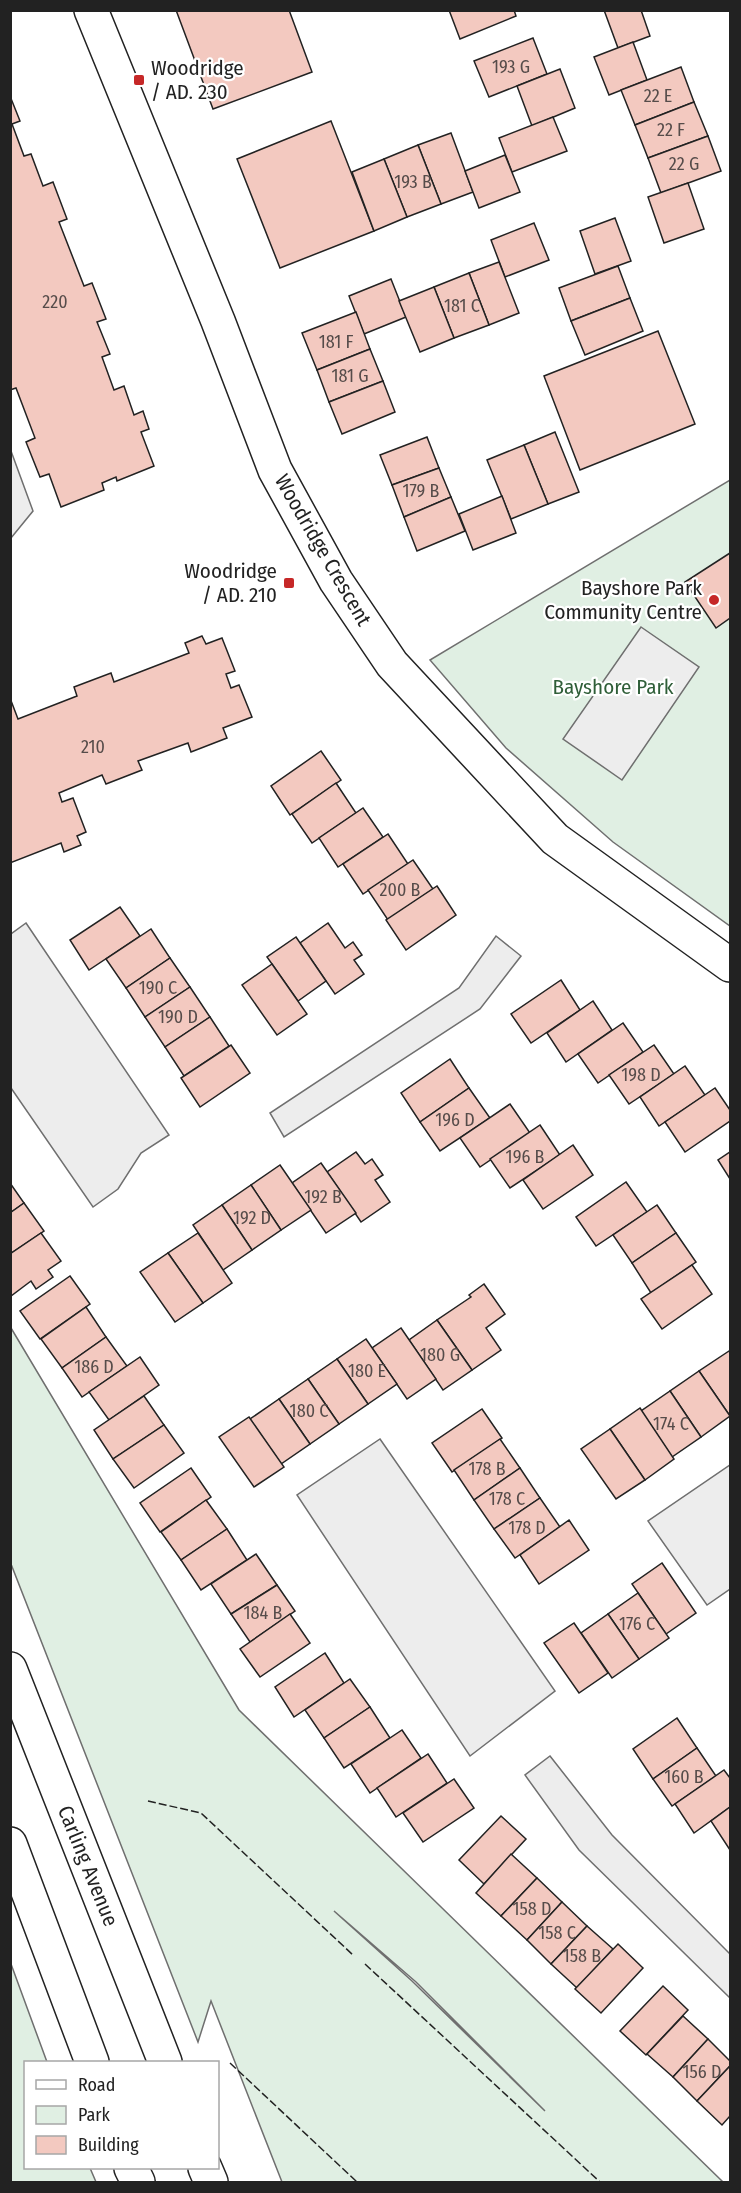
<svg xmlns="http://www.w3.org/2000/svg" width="741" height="2193" font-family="'Fira Sans Condensed',sans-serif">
	<rect width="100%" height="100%" fill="#fff"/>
	<g fill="#e0efe3" stroke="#6f6f6f" stroke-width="1.5" fill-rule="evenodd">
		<polygon points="730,480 730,926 613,842 506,748 430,660"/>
		<path d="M11 1328 239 1710 723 2182H282L211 2001 198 2042 11 1564ZM334 1911 416 1982 545 2111 412 1981Z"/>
		<polygon points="11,1964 47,2062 26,2062 26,2168 90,2168 96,2182 11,2182"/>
	</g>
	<g fill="#ededed" stroke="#6f6f6f" stroke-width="1.5">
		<polygon points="11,451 33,511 11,538 10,538"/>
		<polygon points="641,627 699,667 622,780 563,739"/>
		<polygon points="26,923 169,1135 141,1153 118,1189 93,1207 11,1088 11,934"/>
		<polygon points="496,936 521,956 480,1009 284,1137 270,1113 459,988"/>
		<polygon points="380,1439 555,1691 470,1756 297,1495"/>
		<polygon points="730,1465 730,1589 707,1605 648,1521"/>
		<polygon points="550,1756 612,1835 730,1954 730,1998 579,1850 525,1775"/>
	</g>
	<g fill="#f3c9c0" stroke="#222" stroke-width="1.5">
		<polygon points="176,10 289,10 312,72 213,109"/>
		<polygon points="449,10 514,10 516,16 460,39"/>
		<polygon points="604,10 641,10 650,36 618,48"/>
		<polygon points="533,38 547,74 489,97 474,61"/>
		<polygon points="633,42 647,80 609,95 594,57"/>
		<polygon points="681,67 694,102 635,125 621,90"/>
		<polygon points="560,69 575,108 532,126 517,86"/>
		<polygon points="10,96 20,121 12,124 24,156 31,154 43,186 53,182 67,219 59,222 84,286 92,283 106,319 97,322 110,354 102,357 114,390 124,386 134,415 143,411 149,429 141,432 154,466 117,481 116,477 102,483 104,490 61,507 49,474 40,477 26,442 35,438 16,388 10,390"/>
		<polygon points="694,102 708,136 648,158 635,125"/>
		<polygon points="553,117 567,151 512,172 499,138"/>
		<polygon points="331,121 374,231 280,268 237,159"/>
		<polygon points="451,133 473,192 441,204 418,145"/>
		<polygon points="708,136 721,171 661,193 648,158"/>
		<polygon points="418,145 441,204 407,217 384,159"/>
		<polygon points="505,155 520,192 479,208 465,171"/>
		<polygon points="384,159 407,217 374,231 352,172"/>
		<polygon points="688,183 704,229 664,243 648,197"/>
		<polygon points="615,218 631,261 595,274 580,231"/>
		<polygon points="534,223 549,260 505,277 491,240"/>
		<polygon points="499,262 519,313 489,325 469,273"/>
		<polygon points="618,266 630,298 571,321 559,288"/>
		<polygon points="469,273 489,325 454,338 434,287"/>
		<polygon points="391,279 406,317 364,334 349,296"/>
		<polygon points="434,287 454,338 420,352 399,301"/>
		<polygon points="630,298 643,331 585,355 571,321"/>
		<polygon points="356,312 370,349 317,370 302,333"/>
		<polygon points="658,331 695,424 580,470 544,376"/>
		<polygon points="370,349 383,381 329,402 317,370"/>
		<polygon points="383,381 395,412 342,434 329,402"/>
		<polygon points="555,432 579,492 548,504 524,445"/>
		<polygon points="427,437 439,468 392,485 380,455"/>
		<polygon points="524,445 548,504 511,519 487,460"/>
		<polygon points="439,468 451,497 404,517 392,485"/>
		<polygon points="502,496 516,533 473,550 459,514"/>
		<polygon points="451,497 465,531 417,551 404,517"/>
		<polygon points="730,553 730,618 716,628 685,582"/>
		<polygon points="202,636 206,644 222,638 235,671 226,674 231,688 239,685 252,717 223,728 227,738 191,752 188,743 138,761 142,770 106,784 102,775 59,793 62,802 73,798 86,832 77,836 81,845 64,852 61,843 10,863 10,698 18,719 77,696 74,687 111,673 114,682 189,653 185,643"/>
		<polygon points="321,751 341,780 290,815 271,786"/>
		<polygon points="336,783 356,813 312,843 292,814"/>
		<polygon points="363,808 383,837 338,867 319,838"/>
		<polygon points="388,834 408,864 363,894 343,864"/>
		<polygon points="413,860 433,889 388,920 368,890"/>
		<polygon points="437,886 456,915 406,950 386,920"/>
		<polygon points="120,907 140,936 89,970 70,940"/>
		<polygon points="328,923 345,948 353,942 362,955 354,960 364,974 335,994 300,943"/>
		<polygon points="151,929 170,958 126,988 106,959"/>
		<polygon points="296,937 326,981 298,1001 267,957"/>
		<polygon points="170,958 190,987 145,1017 126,988"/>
		<polygon points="272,964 307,1014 277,1035 242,985"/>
		<polygon points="561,980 580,1010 531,1043 511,1014"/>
		<polygon points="190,987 210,1017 165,1047 145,1017"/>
		<polygon points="593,1001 612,1030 566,1062 547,1033"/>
		<polygon points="210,1017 229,1046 184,1076 165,1047"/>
		<polygon points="623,1023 643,1052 598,1083 578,1054"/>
		<polygon points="231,1045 250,1073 200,1107 181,1078"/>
		<polygon points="654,1045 674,1074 629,1104 609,1075"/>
		<polygon points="450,1059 469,1088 420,1122 401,1093"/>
		<polygon points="685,1066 705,1095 659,1126 640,1097"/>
		<polygon points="469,1088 490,1118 440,1151 420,1122"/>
		<polygon points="715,1088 730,1110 730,1121 685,1152 665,1122"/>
		<polygon points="510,1104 530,1133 480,1167 460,1138"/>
		<polygon points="540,1125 560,1155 510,1188 490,1159"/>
		<polygon points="573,1145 593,1175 543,1209 523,1180"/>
		<polygon points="356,1152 365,1164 372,1159 383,1175 375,1180 390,1202 361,1222 327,1172"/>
		<polygon points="730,1152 730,1179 718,1160"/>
		<polygon points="321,1163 356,1213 326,1233 292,1183"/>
		<polygon points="280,1165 311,1210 281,1230 251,1185"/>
		<polygon points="626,1182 647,1212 596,1246 576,1217"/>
		<polygon points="10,1183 24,1203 10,1213"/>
		<polygon points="251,1185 281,1230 252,1250 222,1205"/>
		<polygon points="24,1203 44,1231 10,1254 10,1213"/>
		<polygon points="222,1205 252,1250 223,1270 193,1225"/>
		<polygon points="657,1205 676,1233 632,1263 613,1235"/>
		<polygon points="41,1233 61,1261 48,1270 53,1277 36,1289 31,1281 11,1296 10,1254"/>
		<polygon points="198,1233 232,1283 203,1303 168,1253"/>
		<polygon points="676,1233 696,1262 651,1293 632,1263"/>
		<polygon points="168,1253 203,1303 175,1322 140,1272"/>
		<polygon points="692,1265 712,1294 662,1329 641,1299"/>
		<polygon points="70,1276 90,1304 40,1339 20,1311"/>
		<polygon points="484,1284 505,1314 486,1328 501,1350 472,1370 437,1320 471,1297 469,1295"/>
		<polygon points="86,1307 106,1337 62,1368 41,1339"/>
		<polygon points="437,1320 472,1370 443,1390 409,1340"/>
		<polygon points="401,1328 436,1379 407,1399 372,1348"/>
		<polygon points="106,1337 127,1366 82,1397 62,1368"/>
		<polygon points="366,1339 397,1384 368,1404 337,1359"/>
		<polygon points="729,1351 730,1353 730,1416 699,1371"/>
		<polygon points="140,1357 159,1385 109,1420 89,1392"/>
		<polygon points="337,1359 368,1404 339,1424 308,1379"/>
		<polygon points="699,1371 730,1416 701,1437 670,1391"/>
		<polygon points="308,1379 339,1424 310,1444 279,1399"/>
		<polygon points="670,1391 701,1437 672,1457 641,1411"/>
		<polygon points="144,1396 164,1425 113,1459 94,1430"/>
		<polygon points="279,1399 310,1444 281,1464 250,1419"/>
		<polygon points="640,1408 674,1459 645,1480 610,1429"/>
		<polygon points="482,1409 502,1438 452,1472 432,1443"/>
		<polygon points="249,1417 284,1467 254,1487 219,1437"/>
		<polygon points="164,1425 184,1453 134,1488 113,1459"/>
		<polygon points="610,1429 645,1480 616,1499 581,1449"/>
		<polygon points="500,1439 520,1468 474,1500 454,1470"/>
		<polygon points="191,1468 211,1497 160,1532 140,1503"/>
		<polygon points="520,1468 540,1498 494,1529 474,1500"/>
		<polygon points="540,1498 560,1527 515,1558 494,1529"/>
		<polygon points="206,1500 227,1529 181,1560 161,1532"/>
		<polygon points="569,1520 589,1550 539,1584 520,1555"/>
		<polygon points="227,1529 247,1560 201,1590 181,1560"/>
		<polygon points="256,1554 277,1585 231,1614 211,1584"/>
		<polygon points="662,1563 696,1613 666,1634 632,1584"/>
		<polygon points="277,1585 295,1611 250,1642 231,1614"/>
		<polygon points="638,1593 669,1638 639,1659 608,1614"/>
		<polygon points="290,1614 310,1643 260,1677 240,1649"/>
		<polygon points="608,1614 639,1659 612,1678 581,1633"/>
		<polygon points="574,1623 608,1673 579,1693 544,1643"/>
		<polygon points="325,1653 344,1683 294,1717 275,1687"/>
		<polygon points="350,1679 370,1707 324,1738 305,1710"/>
		<polygon points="370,1707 390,1738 344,1768 324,1738"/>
		<polygon points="677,1718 697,1748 653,1779 633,1749"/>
		<polygon points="402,1730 421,1758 370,1793 351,1764"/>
		<polygon points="697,1748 716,1776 672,1806 653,1779"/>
		<polygon points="428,1754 447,1783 396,1817 377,1788"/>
		<polygon points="724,1770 730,1778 730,1807 694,1833 675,1804"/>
		<polygon points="454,1779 474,1808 423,1842 403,1813"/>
		<polygon points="730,1807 730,1850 711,1821"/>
		<polygon points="501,1816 526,1839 484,1884 459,1860"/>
		<polygon points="511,1854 537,1878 501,1916 476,1893"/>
		<polygon points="537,1878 562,1902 527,1940 501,1916"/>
		<polygon points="562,1902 587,1926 551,1964 527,1940"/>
		<polygon points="587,1926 613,1949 577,1988 551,1964"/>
		<polygon points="618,1944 643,1968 601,2013 575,1989"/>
		<polygon points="663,1986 688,2010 646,2055 620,2031"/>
		<polygon points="683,2016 708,2039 673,2077 647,2054"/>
		<polygon points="708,2039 730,2061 730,2066 697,2101 673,2077"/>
		<polygon points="730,2066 730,2116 722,2125 697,2101"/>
	</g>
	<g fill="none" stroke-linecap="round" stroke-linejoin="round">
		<defs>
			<g id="secondary">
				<polyline points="91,10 218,321 275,470 336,581 392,664 555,839 730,965"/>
				<polyline points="10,1669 165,2062"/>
				<polyline points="10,1844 92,2062"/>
				<polyline points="131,2168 138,2182"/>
				<polyline points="205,2168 211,2182"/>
			</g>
		</defs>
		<use href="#secondary" stroke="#222" stroke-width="36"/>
		<use href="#secondary" stroke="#fff" stroke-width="33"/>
		<g stroke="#222" stroke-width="1.5" stroke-dasharray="8 3" stroke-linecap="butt">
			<polyline points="148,1801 201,1813 353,1955"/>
			<polyline points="365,1964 600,2182"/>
			<polyline points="230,2063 357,2182"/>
		</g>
	</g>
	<g fill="#c62828" stroke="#fff" stroke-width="2">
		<rect x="133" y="74" width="12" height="12" rx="3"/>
		<rect x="283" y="577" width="12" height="12" rx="3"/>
		<circle cx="714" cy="600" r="6"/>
	</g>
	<g text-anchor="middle" stroke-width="4.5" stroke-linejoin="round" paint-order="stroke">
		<g font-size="18" fill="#564c4a">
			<text x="511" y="73">193 G</text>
			<text x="658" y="102">22 E</text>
			<text x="671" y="136">22 F</text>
			<text x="684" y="170">22 G</text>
			<text x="413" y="188">193 B</text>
			<text x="55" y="308">220</text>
			<text x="462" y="312">181 C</text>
			<text x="336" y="348">181 F</text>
			<text x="350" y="382">181 G</text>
			<text x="421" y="497">179 B</text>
			<text x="93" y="753">210</text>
			<text x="400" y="896">200 B</text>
			<text x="158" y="994">190 C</text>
			<text x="178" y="1023">190 D</text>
			<text x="641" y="1081">198 D</text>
			<text x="455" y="1126">196 D</text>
			<text x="525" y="1163">196 B</text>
			<text x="323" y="1203">192 B</text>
			<text x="252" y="1224">192 D</text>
			<text x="440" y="1361">180 G</text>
			<text x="94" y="1373">186 D</text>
			<text x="367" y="1377">180 E</text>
			<text x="309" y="1417">180 C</text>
			<text x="671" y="1430">174 C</text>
			<text x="487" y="1475">178 B</text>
			<text x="507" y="1505">178 C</text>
			<text x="527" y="1534">178 D</text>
			<text x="263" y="1619">184 B</text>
			<text x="637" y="1630">176 C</text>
			<text x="684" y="1783">160 B</text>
			<text x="532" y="1915">158 D</text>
			<text x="557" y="1939">158 C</text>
			<text x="582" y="1962">158 B</text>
			<text x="702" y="2078">156 D</text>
		</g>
		<g font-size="21" fill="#222" stroke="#fff" text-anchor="end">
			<text x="151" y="75" text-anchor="start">Woodridge<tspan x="151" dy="24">/ AD. 230</tspan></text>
			<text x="277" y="578">Woodridge<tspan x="277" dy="24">/ AD. 210</tspan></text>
			<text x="702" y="595">Bayshore Park<tspan x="702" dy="24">Community Centre</tspan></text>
		</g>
		<g font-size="21" fill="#222" stroke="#fff">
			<text transform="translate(323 550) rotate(60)" y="7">Woodridge Crescent</text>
			<text transform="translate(88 1866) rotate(68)" y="7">Carling Avenue</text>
		</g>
		<g font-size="21" fill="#2f5e38" stroke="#fff">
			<text x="613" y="694">Bayshore Park</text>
		</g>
	</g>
	<rect width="741" height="2193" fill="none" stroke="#222222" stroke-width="24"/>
	<rect x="24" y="2061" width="195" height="108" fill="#ffffff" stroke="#a7a7a7" stroke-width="1.5"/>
	<rect x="36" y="2080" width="30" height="9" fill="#ffffff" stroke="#a7a7a7" stroke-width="1.5"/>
	<text x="78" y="2091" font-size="18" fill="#222222">Road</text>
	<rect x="36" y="2106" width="30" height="18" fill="#e0efe3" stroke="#a7a7a7" stroke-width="1.5"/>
	<text x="78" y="2121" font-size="18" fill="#222222">Park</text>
	<rect x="36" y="2136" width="30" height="18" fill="#f3c9c0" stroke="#a7a7a7" stroke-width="1.5"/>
	<text x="78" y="2151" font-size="18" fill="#222222">Building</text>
</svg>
